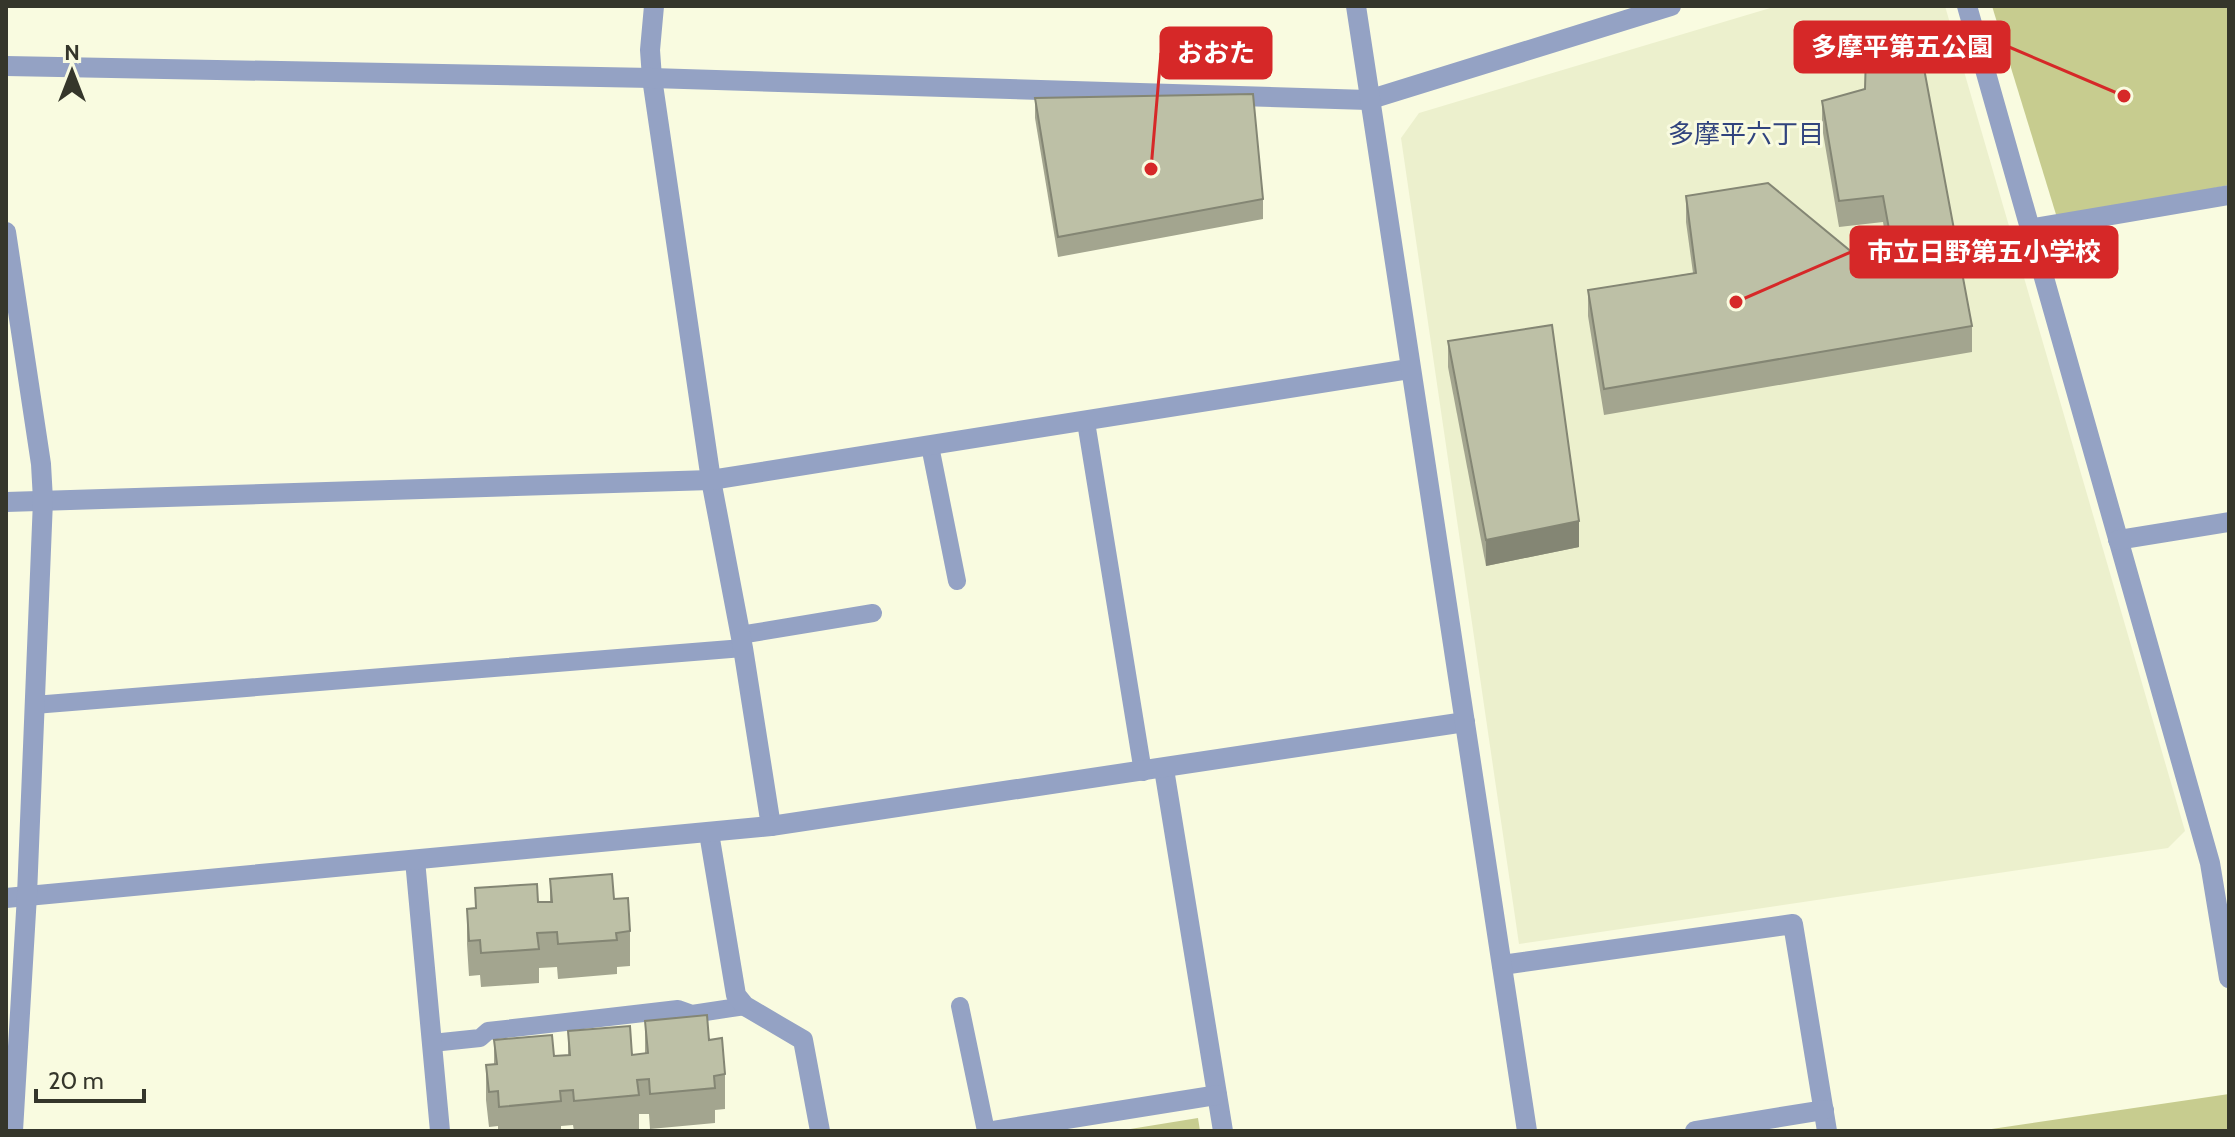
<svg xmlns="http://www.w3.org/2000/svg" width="2235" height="1137" font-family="Cabin,'Noto Sans JP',sans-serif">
	<rect width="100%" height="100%" fill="#f9fbe0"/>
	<polygon fill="#ecf0cd" points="1777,6 1945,6 2185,831 2168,848 1519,944 1401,138 1419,113"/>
	<g fill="#c7cc8f">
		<polygon points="1992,6 2229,6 2229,185 2058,221"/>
		<polygon points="2229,1094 2229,1131 1978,1131"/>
		<polygon points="1198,1118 1200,1131 1118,1131"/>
	</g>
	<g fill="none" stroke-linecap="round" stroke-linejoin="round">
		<g stroke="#94a2c4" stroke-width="18">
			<polyline points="1086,422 1143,772"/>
			<polyline points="930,446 957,581"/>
			<polyline points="740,635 873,613"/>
			<polyline points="34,705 743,648"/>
			<polyline points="960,1006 986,1131"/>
			<polyline points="432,1043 480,1038 488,1031 678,1009 692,1014 745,1006"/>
		</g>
		<g stroke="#94a2c4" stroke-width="20">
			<polyline points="654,6 650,50 652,78 711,480 743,648 771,826"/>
			<polyline points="1967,6 2210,863 2229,978"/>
			<polyline points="6,66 652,78 1368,100 1671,6"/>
			<polyline points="2029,229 2229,195"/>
			<polyline points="6,502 711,480 1409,369"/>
			<polyline points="2118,540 2229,522"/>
			<polyline points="1164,769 1223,1131"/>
			<polyline points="709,833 736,995 745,1006 803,1040 820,1131"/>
			<polyline points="415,860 440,1131"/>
			<polyline points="6,898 771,826 1465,722"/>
			<polyline points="1502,965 1793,924 1827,1131"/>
			<polyline points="992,1131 1217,1095"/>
			<polyline points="1695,1131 1824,1110"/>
		</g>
		<g stroke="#94a2c4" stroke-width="20">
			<polyline points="1356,6 1527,1131"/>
			<polyline points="6,232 41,464 43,500 27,895 13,1131"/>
		</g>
	</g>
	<g fill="#a3a58f">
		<polygon points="1035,98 1263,199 1263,219 1058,257 1035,118"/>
		<polygon points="1822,101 1972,326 1972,352 1604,415 1588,316 1588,290 1693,273 1686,222 1686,196 1853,253 1886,241 1883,222 1839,227 1822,127"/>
		<polygon points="1448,341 1579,547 1486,566 1448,367"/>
		<polygon points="550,879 614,899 630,931 630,966 617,967 617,974 558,979 557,967 539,968 539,983 481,987 480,975 469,976 467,944 467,909 475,909 475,888 538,902 550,902"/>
		<polygon points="645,1021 709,1040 725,1074 725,1109 715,1110 715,1123 650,1129 649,1114 639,1114 639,1130 624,1131 574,1131 573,1125 561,1126 561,1131 498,1131 498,1126 489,1127 486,1100 486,1065 494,1065 494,1040 554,1056 568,1055 568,1031 632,1055 645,1054"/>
	</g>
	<polygon fill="#848674" points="1579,521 1579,547 1486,566 1486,540"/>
	<g fill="#bdc0a6" stroke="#848674" stroke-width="2">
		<polygon points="1920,47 1972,326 1604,389 1588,290 1696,273 1686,196 1768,183 1853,253 1891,240 1883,196 1839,201 1822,101 1865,89 1866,54"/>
		<polygon points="1253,94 1263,199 1058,237 1035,98"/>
		<polygon points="1552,325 1579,521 1486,540 1448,341"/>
		<polygon points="612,874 614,899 628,898 630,931 616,933 617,940 558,944 557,932 537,933 539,949 481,953 480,940 469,941 467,909 476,908 475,888 537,884 538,902 552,902 550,879"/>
		<polygon points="707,1015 709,1040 722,1038 725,1074 714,1076 715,1088 650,1094 649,1079 637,1080 639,1095 574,1101 573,1090 560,1091 561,1101 499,1107 498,1091 489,1092 486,1065 497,1064 494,1040 552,1035 554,1056 570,1055 568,1031 630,1026 632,1055 648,1053 645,1021"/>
	</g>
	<g text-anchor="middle" stroke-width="6" stroke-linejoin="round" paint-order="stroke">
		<g font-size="26" fill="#31447e" stroke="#f9fbe0">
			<text x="1746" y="143">多摩平六丁目</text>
		</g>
	</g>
	<path fill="none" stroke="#d62828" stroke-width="3" d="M2124 96L2009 47M1151 169L1161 53M1736 302L1851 252"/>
	<g fill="#d62828" stroke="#f9fbe0" stroke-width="3">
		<circle cx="2124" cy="96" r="8"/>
		<circle cx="1151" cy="169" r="8"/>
		<circle cx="1736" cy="302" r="8"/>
	</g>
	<g fill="#d62828" stroke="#d62828" stroke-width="3">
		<rect x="1795" y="22" width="214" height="50" rx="8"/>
		<rect x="1161" y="28" width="110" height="50" rx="8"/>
		<rect x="1851" y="227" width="266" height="50" rx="8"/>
	</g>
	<g font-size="26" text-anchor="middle" font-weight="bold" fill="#fff">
		<text x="1902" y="56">多摩平第五公園</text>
		<text x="1216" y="62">おおた</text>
		<text x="1984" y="261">市立日野第五小学校</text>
	</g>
	<rect width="2235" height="1137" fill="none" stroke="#35362b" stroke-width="16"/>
	<g transform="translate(72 72)" stroke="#f9fbe0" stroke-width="6" paint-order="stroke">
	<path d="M0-6L14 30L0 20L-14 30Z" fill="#35362b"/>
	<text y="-12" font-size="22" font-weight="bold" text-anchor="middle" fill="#35362b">N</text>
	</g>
	<path d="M36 1089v12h108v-12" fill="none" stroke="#35362b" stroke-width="4"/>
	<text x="48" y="1089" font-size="24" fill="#35362b" stroke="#f9fbe0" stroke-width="6" paint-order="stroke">20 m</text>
</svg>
